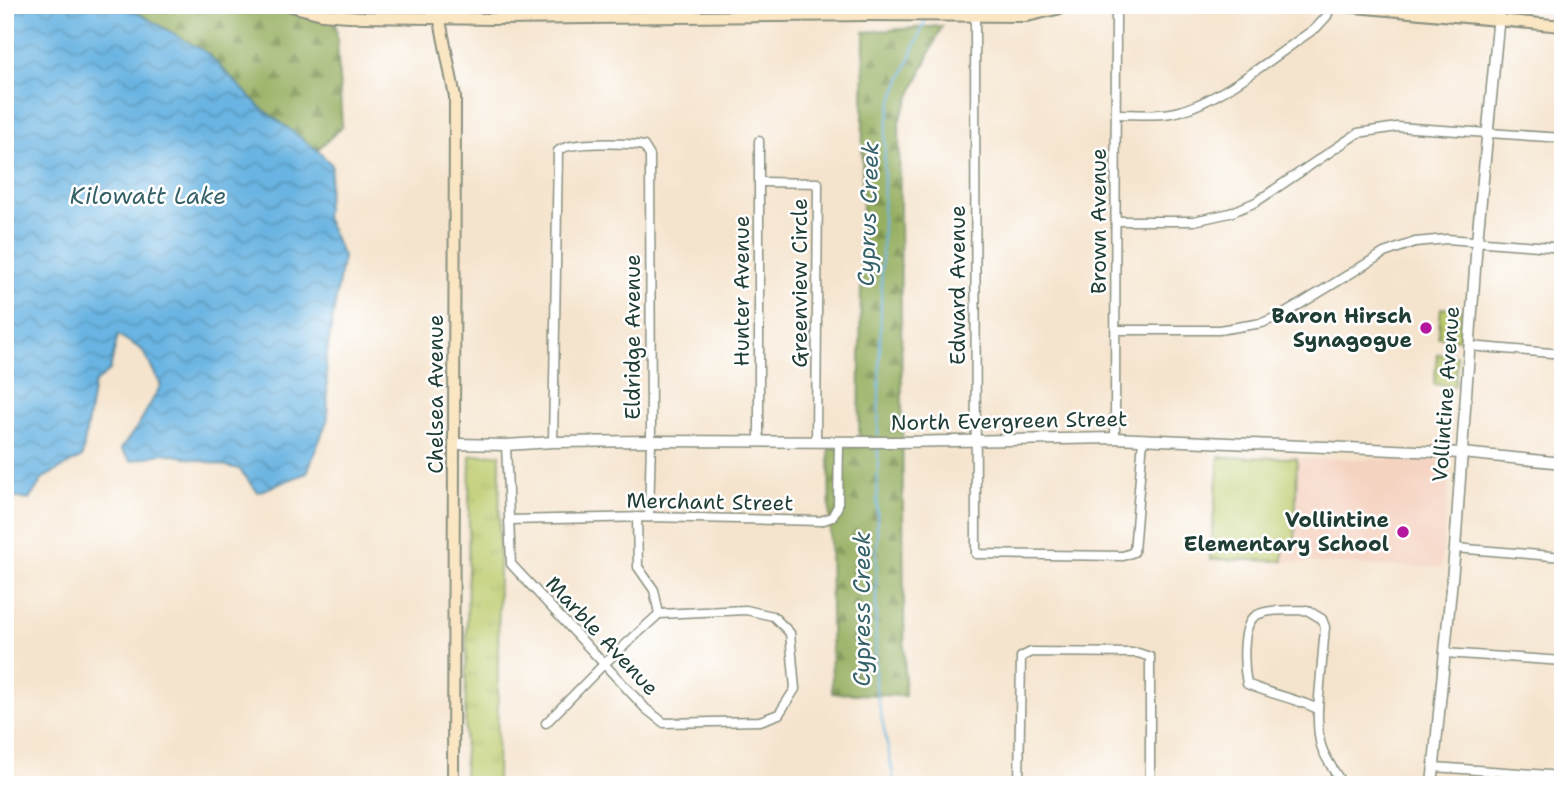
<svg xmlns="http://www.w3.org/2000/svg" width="1568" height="790" font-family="'Shantell Sans',sans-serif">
	<defs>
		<pattern id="grass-tufts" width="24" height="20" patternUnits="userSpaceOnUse" patternTransform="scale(1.75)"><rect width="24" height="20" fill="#bdcb6d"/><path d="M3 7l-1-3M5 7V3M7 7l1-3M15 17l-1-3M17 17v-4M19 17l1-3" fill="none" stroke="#a2af5f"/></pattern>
		<pattern id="forest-firs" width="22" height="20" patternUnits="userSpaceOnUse" patternTransform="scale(1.75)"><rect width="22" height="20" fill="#96af60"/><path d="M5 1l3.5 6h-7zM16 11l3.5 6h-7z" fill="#7a9050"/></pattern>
		<pattern id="water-waves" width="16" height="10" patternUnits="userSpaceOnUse" patternTransform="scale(1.75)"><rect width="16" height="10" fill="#69b4e2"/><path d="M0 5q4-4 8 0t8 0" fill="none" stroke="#5694b8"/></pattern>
	</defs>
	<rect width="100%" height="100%" fill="#fff"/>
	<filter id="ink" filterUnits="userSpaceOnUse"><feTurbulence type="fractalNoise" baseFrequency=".0143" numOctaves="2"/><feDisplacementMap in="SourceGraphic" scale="14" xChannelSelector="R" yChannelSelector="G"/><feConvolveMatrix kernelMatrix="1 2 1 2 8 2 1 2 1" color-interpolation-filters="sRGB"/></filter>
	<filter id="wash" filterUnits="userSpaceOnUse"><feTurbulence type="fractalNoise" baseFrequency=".00686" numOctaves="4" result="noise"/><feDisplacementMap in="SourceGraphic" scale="28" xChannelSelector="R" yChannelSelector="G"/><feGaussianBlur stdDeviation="1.57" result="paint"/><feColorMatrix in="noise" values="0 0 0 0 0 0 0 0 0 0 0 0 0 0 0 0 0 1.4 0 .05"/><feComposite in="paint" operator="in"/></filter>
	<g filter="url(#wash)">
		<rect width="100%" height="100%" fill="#f5e4cd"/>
		<polygon fill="#f5d3c1" points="1219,457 1451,460 1441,568 1210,559"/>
		<polygon fill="#d1c0bc" points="447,5 750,5 453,8"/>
		<g fill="url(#grass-tufts)" stroke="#6e8450" stroke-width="2">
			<polygon points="1441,308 1462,310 1459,339 1438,337"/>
			<polygon points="1437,354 1457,356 1455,386 1434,384"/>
			<polygon points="500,454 497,785 464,785 470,456"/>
		</g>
		<g fill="url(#forest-firs)" stroke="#5a764a" stroke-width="2">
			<polygon points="125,5 371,5 335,6 342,127 317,150 260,107 207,53"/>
			<polygon points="942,26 899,121 905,696 832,693 829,448 859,446 864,32"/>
		</g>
		<polygon fill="#bdcb6d" stroke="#6e8450" stroke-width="2" points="1219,457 1297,458 1295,546 1283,546 1283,561 1210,559"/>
		<polygon fill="url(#water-waves)" stroke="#44788b" stroke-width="2" points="5,5 124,5 207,53 260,107 317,150 332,165 325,217 343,256 326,359 328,418 307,473 258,492 239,469 208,462 165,453 131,461 121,449 139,424 161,385 142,350 118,335 110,370 94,384 82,457 43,478 29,500 5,496"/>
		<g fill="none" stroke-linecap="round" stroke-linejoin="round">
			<g stroke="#69b4e2" stroke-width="2">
				<polyline points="878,436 885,136 891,104 926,19"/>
				<polyline points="878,446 875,684 895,785"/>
			</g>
		</g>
	</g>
	<g filter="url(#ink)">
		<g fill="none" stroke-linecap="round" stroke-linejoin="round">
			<defs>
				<g id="minor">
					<polyline points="1026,5 1027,16"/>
					<polyline points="975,15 976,554 1123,556 1134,552 1143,439"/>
					<polyline points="761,16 761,5"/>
					<path d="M1117 114C1134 114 1154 116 1171 113 1215 106 1278 53 1316 28L1327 16 1331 5"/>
					<polyline points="760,182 818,183 816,441"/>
					<polyline points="1118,221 1194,221 1230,213 1256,202 1358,133 1397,127 1563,138"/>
					<polyline points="1116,330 1219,330 1262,323 1284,314 1384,253 1415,242 1447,239 1563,248"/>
					<polyline points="1469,346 1563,354"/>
					<polyline points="1115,438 1116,5"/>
					<polyline points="759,441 759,141"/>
					<path d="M553 442 558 151C568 141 629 143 644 146L650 156 651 441 649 517"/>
					<polyline points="506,445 511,564 646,709 664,723 760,721 779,714 795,689 790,633 773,616 746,610 659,614"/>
					<polyline points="509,520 649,517 821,521 832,517 838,506 839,442"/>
					<polyline points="1455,548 1563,557"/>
					<path d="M1307 610 1322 619 1325 627 1318 709C1294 698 1270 694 1247 684 1244 669 1240 623 1257 615 1270 608 1292 611 1307 610Z"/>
					<polyline points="1444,653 1563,661"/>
					<path d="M1318 709C1317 748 1322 752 1343 785"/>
					<polyline points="546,723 604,664 659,614 654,590 638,567 637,517"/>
					<polyline points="1434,767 1563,776"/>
					<polyline points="1019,785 1021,657 1031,652 1138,653 1150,657 1150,785"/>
					<polyline points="1381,785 1432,783"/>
				</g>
				<g id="tertiary">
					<polyline points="455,444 506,445 553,442 651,441 897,442 1115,438 1462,453 1563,463"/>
					<polyline points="1432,785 1455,548 1477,241 1500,5"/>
				</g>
				<g id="secondary">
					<polyline points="287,5 322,14 362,17 494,19 869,15 1027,16 1074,5"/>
					<polyline points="437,5 455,97 453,785"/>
					<polyline points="1333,5 1563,26"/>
				</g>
			</defs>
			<use href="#minor" stroke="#8a9080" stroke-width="11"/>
			<use href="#tertiary" stroke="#8a9080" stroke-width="13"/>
			<use href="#secondary" stroke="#8a9080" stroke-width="14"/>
			<use href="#minor" stroke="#fff" stroke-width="8"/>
			<use href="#tertiary" stroke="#fff" stroke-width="10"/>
			<use href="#secondary" stroke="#fbe6c4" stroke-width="10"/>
		</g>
	</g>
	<g fill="#b5179e" stroke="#fff" stroke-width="2.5">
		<circle cx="1426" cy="328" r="7"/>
		<circle cx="1403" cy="532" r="7"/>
	</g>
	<g text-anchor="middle" stroke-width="5" stroke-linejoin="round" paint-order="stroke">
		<g font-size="21" fill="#1f3d34" stroke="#fff">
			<text transform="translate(1099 221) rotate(-90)" y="7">Brown Avenue</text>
			<text transform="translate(800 283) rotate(-90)" y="7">Greenview Circle</text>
			<text transform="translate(958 285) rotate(-90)" y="7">Edward Avenue</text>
			<text transform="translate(742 291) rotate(-90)" y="7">Hunter Avenue</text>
			<text transform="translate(633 337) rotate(-90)" y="7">Eldridge Avenue</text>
			<text transform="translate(436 394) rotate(-90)" y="7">Chelsea Avenue</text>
			<text transform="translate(1446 394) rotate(-86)" y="7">Vollintine Avenue</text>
			<text transform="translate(1009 421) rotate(-1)" y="7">North Evergreen Street</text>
			<text transform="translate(710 502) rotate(1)" y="7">Merchant Street</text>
			<text transform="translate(602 636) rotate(47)" y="7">Marble Avenue</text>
		</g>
		<g font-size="21" font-weight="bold" fill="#1f3d34" stroke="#fff" text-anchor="end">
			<text x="1412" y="323">Baron Hirsch<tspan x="1412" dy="24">Synagogue</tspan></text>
			<text x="1389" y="527">Vollintine<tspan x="1389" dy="24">Elementary School</tspan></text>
		</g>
		<g font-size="23" font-style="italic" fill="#356168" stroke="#fff">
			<text x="148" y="204">Kilowatt Lake</text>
			<text transform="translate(868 214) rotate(-88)" y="8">Cyprus Creek</text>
			<text transform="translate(862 609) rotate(-90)" y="8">Cypress Creek</text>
		</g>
	</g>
	<rect width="1568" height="790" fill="none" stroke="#fff" stroke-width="28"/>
</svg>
